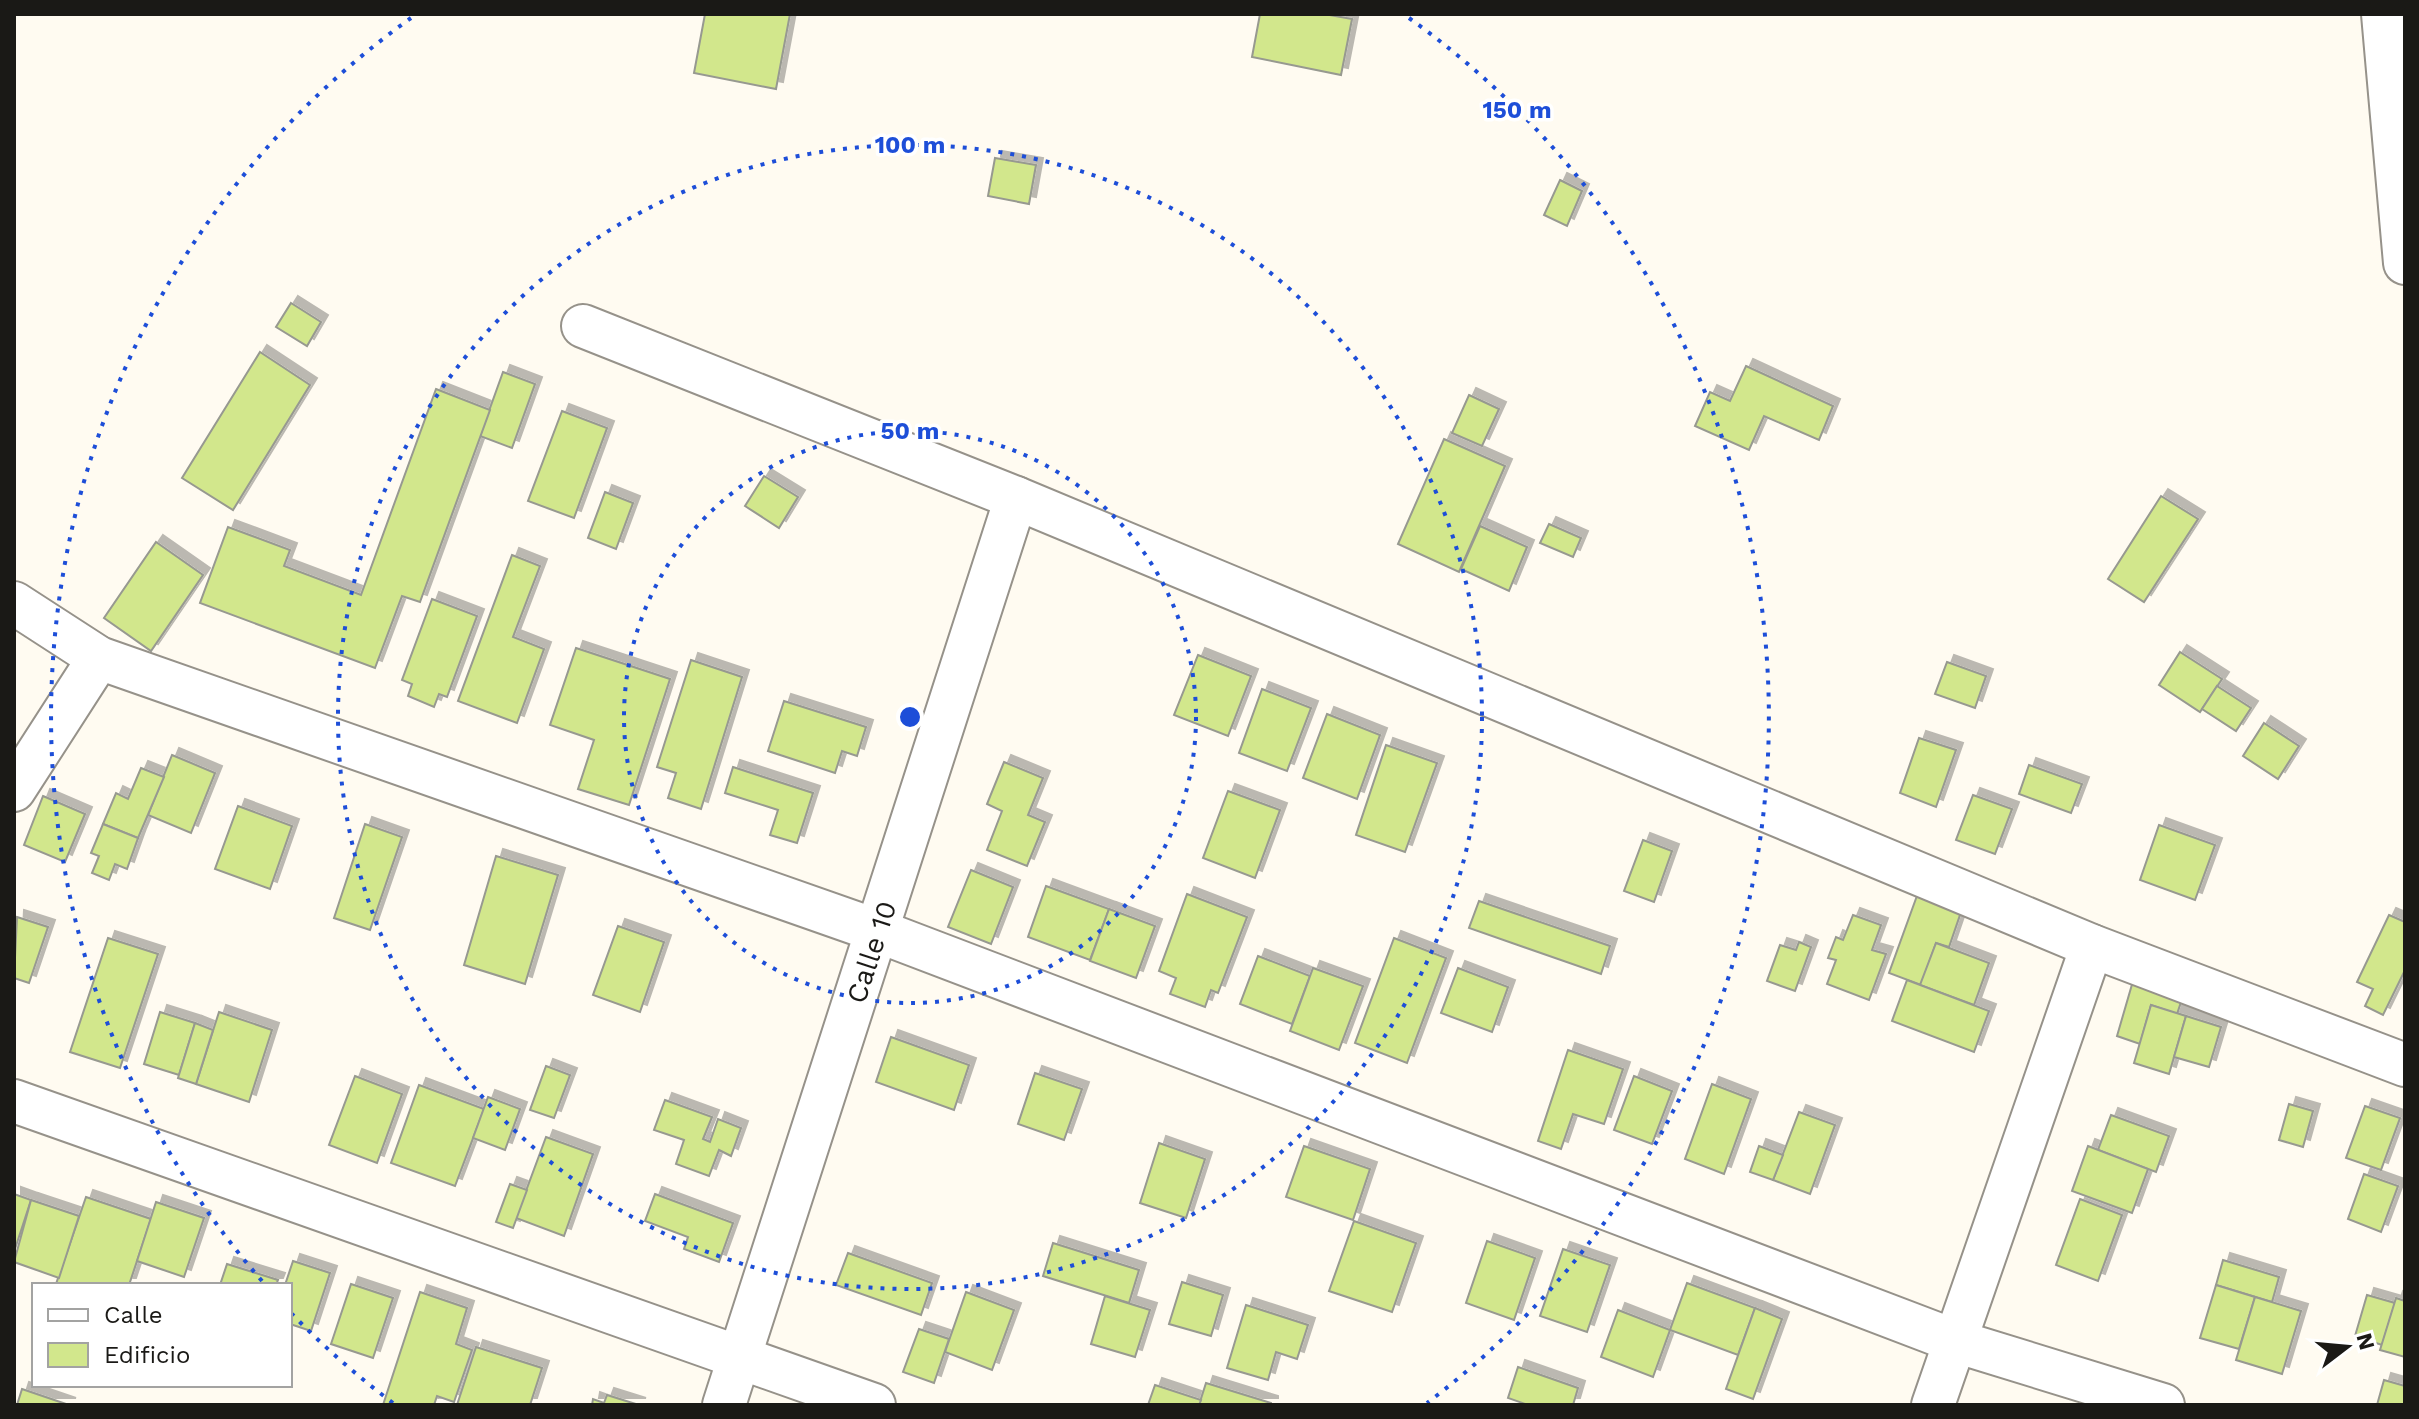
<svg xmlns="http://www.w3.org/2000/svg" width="2419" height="1419" font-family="'Work Sans',sans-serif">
	<defs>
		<filter id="shadow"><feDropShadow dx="7" dy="-7" stdDeviation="0" flood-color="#0004"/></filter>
	</defs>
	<rect width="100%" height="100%" fill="#fffbf1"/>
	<g fill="#d2e78c" stroke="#979990" stroke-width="2" filter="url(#shadow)">
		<polygon points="705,14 790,14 776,89 694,73"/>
		<polygon points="1260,14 1324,14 1352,19 1341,75 1252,57"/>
		<polygon points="995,158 1036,165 1029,204 988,196"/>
		<polygon points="1560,180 1582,191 1567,226 1544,215"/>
		<polygon points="291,303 321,322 307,346 276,327"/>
		<polygon points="260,352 310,385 233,510 182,478"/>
		<polygon points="1746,366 1833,406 1819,440 1764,416 1749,450 1695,426 1710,392 1730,401"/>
		<polygon points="503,372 535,384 512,448 480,436"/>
		<polygon points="436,389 490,410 420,602 402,596 375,668 200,603 228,527 290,550 284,566 361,595"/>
		<polygon points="1469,395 1499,409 1482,446 1452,433"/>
		<polygon points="562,411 607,428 574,518 528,501"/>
		<polygon points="1444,439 1505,466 1459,572 1398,544"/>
		<polygon points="764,476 798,497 779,528 745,506"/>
		<polygon points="605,492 633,503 616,549 588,538"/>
		<polygon points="2161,496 2198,519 2144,602 2108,579"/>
		<polygon points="1549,524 1581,538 1573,557 1540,543"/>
		<polygon points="1480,526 1527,547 1509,591 1461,569"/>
		<polygon points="156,542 203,575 151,651 104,618"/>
		<polygon points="512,555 540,566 513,637 544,649 517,723 458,701"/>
		<polygon points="432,599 477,616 447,697 439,694 434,707 408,696 412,684 402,680"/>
		<polygon points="576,648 670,679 629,805 578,789 594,740 550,725"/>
		<polygon points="2180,652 2222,679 2200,712 2159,685"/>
		<polygon points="1198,655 1251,676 1228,736 1174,715"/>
		<polygon points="691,660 742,677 701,809 668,798 676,773 657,767"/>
		<polygon points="1947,662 1986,676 1975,708 1935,694"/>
		<polygon points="2217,686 2251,708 2236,731 2202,709"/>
		<polygon points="1262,689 1311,708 1287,771 1239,753"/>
		<polygon points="784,701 866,727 857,756 842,751 835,773 768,751"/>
		<polygon points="1327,714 1380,735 1357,799 1303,778"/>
		<polygon points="2264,723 2299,746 2278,779 2243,756"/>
		<polygon points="1919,738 1956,750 1936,807 1900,793"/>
		<polygon points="1386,745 1437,763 1405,852 1356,835"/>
		<polygon points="172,755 215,773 191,833 148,815"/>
		<polygon points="1004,762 1043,778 1028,815 1045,822 1027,866 987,850 1002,811 987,804"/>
		<polygon points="2029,765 2082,784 2071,813 2019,794"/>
		<polygon points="733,767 813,793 797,843 770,835 778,810 725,793"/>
		<polygon points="141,768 164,777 138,838 103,824 116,793 128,799"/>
		<polygon points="1228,791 1280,810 1255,878 1203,858"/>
		<polygon points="1973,795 2012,809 1995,854 1956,840"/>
		<polygon points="43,796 85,814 65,862 24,845"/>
		<polygon points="238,806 292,826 270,889 215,869"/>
		<polygon points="103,824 138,838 127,869 115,864 109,880 92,873 99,856 91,853"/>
		<polygon points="365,824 402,837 370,930 334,918"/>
		<polygon points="2159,825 2215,845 2195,900 2140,880"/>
		<polygon points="1643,840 1672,851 1654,902 1624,891"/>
		<polygon points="496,856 558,875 525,984 464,965"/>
		<polygon points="971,870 1013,887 991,944 948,927"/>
		<polygon points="1046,886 1109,909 1090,960 1028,937"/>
		<polygon points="1918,893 1962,909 1949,947 1936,943 1921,985 1889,973"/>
		<polygon points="1187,894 1247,917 1218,993 1211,990 1205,1007 1170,994 1176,978 1159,971"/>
		<polygon points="1479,901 1610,946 1601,974 1469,928"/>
		<polygon points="1109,909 1155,926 1136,978 1090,961"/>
		<polygon points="1853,915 1881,925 1872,950 1886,954 1869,1000 1827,984 1836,960 1828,958 1836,937 1843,940"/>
		<polygon points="2389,915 2405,922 2405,970 2383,1015 2365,1006 2373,989 2357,982"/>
		<polygon points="17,917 48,927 29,983 14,978"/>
		<polygon points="618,926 664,942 640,1012 593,995"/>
		<polygon points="108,938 158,954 120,1068 70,1052"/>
		<polygon points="1394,938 1446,958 1407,1063 1355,1043"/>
		<polygon points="1799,942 1811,947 1795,991 1767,981 1780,945 1796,950"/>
		<polygon points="1936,943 1989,963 1974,1005 1920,985"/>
		<polygon points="1258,956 1310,976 1292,1024 1240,1004"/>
		<polygon points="1313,968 1363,986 1339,1050 1290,1031"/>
		<polygon points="1458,968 1508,987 1492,1032 1441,1013"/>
		<polygon points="1907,980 1989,1011 1974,1052 1892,1021"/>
		<polygon points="2133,981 2183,996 2177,1014 2151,1005 2140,1044 2117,1036"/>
		<polygon points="2151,1005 2186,1016 2169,1074 2134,1063"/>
		<polygon points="160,1012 195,1023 179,1075 144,1064"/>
		<polygon points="219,1012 272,1030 249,1102 196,1084"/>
		<polygon points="2186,1016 2221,1027 2209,1067 2174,1057"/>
		<polygon points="195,1023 213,1030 196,1084 178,1078"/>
		<polygon points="891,1037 969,1065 954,1110 876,1082"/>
		<polygon points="1568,1050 1623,1069 1604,1124 1573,1114 1561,1149 1538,1141"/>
		<polygon points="546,1066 570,1075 554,1118 530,1110"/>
		<polygon points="1035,1073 1082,1089 1064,1140 1018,1124"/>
		<polygon points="355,1076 402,1094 377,1163 329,1145"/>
		<polygon points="1634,1076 1672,1091 1652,1144 1614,1130"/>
		<polygon points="1712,1084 1751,1099 1724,1174 1685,1159"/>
		<polygon points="419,1085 484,1109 455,1186 391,1163"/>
		<polygon points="488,1097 520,1109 505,1150 473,1138"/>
		<polygon points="665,1100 712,1117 703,1139 710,1142 718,1119 741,1128 731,1156 719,1150 709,1176 676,1164 684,1140 654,1130"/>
		<polygon points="2289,1104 2313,1111 2303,1147 2279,1140"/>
		<polygon points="2365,1106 2400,1118 2381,1170 2346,1158"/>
		<polygon points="1799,1112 1835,1125 1810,1194 1773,1180"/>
		<polygon points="2111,1115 2169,1136 2156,1172 2098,1150"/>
		<polygon points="546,1137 593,1154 564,1236 516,1218"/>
		<polygon points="1159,1143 1205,1159 1186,1218 1140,1203"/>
		<polygon points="1304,1146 1370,1169 1353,1220 1286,1197"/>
		<polygon points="1759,1146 1783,1155 1773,1180 1750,1172"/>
		<polygon points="2088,1146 2148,1169 2132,1213 2072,1191"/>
		<polygon points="2364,1174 2398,1186 2381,1232 2348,1219"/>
		<polygon points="510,1184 527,1190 513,1228 496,1222"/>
		<polygon points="14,1194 31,1200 14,1252"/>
		<polygon points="655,1194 733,1223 719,1262 684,1249 688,1237 645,1221"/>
		<polygon points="86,1197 151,1219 129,1285 56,1284"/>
		<polygon points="2080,1199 2122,1215 2098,1281 2056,1265"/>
		<polygon points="31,1200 79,1216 59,1278 14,1262"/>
		<polygon points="156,1202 204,1218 184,1277 137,1261"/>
		<polygon points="1354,1221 1416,1243 1392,1312 1329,1291"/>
		<polygon points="1487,1241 1535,1258 1514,1320 1466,1303"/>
		<polygon points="1053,1243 1139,1270 1129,1303 1043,1276"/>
		<polygon points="1563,1249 1610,1265 1587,1332 1540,1316"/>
		<polygon points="848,1253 932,1283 921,1315 836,1285"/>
		<polygon points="2223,1260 2279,1277 2272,1302 2216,1285"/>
		<polygon points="293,1261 330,1273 311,1331 290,1324 290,1285 285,1285"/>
		<polygon points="227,1264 278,1280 276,1285 220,1285"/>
		<polygon points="1182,1282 1223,1295 1211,1336 1169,1324"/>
		<polygon points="1687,1283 1755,1308 1738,1355 1670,1330"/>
		<polygon points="351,1284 393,1298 373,1358 331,1344"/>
		<polygon points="2216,1285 2255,1297 2239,1349 2200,1338"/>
		<polygon points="420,1292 467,1308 456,1344 472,1350 454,1402 437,1396 434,1405 383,1405"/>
		<polygon points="966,1292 1014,1310 992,1370 945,1352"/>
		<polygon points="2367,1295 2395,1303 2382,1345 2355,1336"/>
		<polygon points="1105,1296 1150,1310 1135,1357 1091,1344"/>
		<polygon points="2255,1297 2301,1311 2282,1374 2236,1360"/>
		<polygon points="2396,1298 2405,1301 2405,1357 2380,1350"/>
		<polygon points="1246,1305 1308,1325 1297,1359 1276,1352 1268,1380 1227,1368"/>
		<polygon points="1755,1308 1782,1319 1753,1399 1726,1389"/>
		<polygon points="1618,1310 1670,1330 1653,1377 1601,1357"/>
		<polygon points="919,1329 949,1339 934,1383 903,1372"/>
		<polygon points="476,1347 542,1368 530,1405 457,1405"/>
		<polygon points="1518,1367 1578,1388 1573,1405 1528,1405 1508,1398"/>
		<polygon points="2384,1380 2405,1386 2405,1405 2377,1405"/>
		<polygon points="1206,1383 1271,1403 1271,1405 1199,1405"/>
		<polygon points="1155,1385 1201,1400 1199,1405 1148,1405"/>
		<polygon points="22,1389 69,1405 17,1405"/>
		<polygon points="607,1395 639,1405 592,1405 593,1399 604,1403"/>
	</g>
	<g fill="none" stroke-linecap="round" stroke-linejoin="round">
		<defs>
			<g id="street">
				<polyline points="2383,14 2405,263"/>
				<polyline points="583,326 1016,498 2092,946 2405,1065"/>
				<polyline points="14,603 99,658 878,931 1955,1341 2163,1405"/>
				<polyline points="14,790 99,658"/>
				<polyline points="14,1101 874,1405"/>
				<polyline points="724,1405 1016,498"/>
				<polyline points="1933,1405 2092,946"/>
			</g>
		</defs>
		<use href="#street" stroke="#96928a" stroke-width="46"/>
		<use href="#street" stroke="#fff" stroke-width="42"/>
	</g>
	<g fill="none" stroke="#1d4ed8" stroke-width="4" stroke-dasharray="4 8">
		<circle cx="910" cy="717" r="286"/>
		<circle cx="910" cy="717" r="572"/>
		<path d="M393 1403A859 859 0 0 1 292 1314M262 1281A859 859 0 0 1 411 18M1409 18A859 859 0 0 1 1427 1403"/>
	</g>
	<g text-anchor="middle" stroke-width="7" stroke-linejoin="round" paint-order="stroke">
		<g font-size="28" fill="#1a1916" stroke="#fff">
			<text transform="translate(871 952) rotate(-72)" y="10">Calle 10</text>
		</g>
	</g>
	<circle cx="910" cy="717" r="12" fill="#1d4ed8" stroke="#fff" stroke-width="4"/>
	<g font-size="24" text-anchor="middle" font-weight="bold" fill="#1d4ed8" stroke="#fff" stroke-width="7" stroke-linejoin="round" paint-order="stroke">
		<text x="1517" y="118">150 m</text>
		<text x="910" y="153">100 m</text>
		<text x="910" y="439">50 m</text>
	</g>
	<rect width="2419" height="1419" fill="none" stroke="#1a1916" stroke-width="32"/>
	<rect x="32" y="1283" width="260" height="104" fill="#ffffff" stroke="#a3a3a2" stroke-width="2"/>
	<rect x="48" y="1309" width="40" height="12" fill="#ffffff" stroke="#a3a3a2" stroke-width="2"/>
	<text x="104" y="1323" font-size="24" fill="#1a1916">Calle</text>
	<rect x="48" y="1343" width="40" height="24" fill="#d2e78c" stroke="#a3a3a2" stroke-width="2"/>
	<text x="104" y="1363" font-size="24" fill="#1a1916">Edificio</text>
	<g transform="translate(2347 1347) rotate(74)" stroke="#ffffff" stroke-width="6" paint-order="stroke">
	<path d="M0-6L14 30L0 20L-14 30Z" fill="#1a1916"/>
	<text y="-12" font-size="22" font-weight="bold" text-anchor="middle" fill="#1a1916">N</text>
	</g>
</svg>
